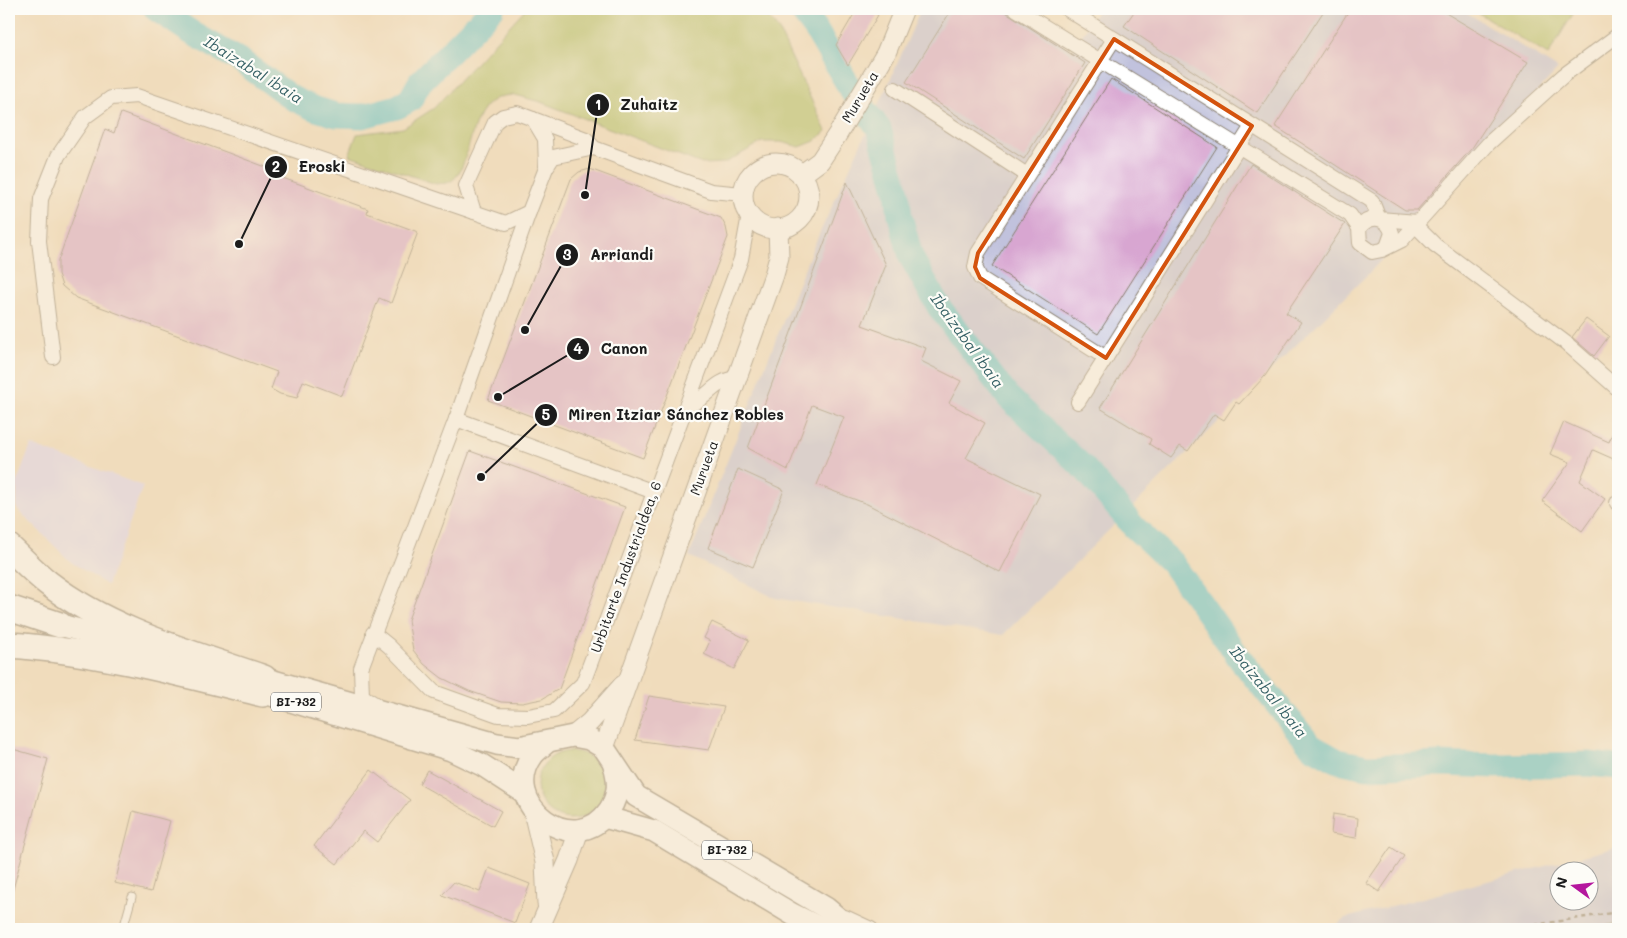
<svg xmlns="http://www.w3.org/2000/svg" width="1627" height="938" font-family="Mali,sans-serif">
	<rect width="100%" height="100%" fill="#fdfcf7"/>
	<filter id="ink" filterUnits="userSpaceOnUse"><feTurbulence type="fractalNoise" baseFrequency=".02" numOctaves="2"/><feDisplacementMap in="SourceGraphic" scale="10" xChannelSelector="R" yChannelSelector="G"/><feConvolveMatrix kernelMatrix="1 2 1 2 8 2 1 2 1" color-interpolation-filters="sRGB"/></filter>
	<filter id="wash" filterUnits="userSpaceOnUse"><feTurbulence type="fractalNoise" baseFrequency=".0096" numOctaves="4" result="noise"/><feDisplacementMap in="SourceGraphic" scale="20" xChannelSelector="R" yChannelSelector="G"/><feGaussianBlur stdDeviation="1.12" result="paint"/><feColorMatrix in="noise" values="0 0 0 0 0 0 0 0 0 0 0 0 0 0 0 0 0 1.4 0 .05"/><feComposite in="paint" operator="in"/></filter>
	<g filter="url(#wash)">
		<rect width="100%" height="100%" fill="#f0dcbc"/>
		<polygon fill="#dbd6f7" points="31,445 143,486 107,585 71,562 17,509 17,482"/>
		<g fill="#c1c2dd" fill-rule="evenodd">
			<polygon points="921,9 1009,9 1073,50 1098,9 1461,9 1558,69 1371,271 1003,635 775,598 689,556 811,252 888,85"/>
			<path d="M1618 847V929H1330L1346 918ZM1560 870H1590V900H1560Z"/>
		</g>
		<g fill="#acbf63" stroke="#646e40">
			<path d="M525 9H761L778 29 826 131 815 141 800 147 781 142H762L725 163 702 164 538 101C530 100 520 95 512 95 461 96 477 173 447 183 444 184 439 183 436 184L349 155 357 134 403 128 434 108Z"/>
			<polygon points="1472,9 1576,9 1548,55"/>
			<circle cx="571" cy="785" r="34"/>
			<polygon points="1618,924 1618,929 1584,929"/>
		</g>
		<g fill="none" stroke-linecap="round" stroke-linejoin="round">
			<g stroke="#57c3cf" stroke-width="25">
				<polyline points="156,9 192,33 241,61 292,98 313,108 336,115 363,116 397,107 410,100 420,82 492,9"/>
				<polyline points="800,9 816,30 853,93 879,129 897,192 900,216 911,257 939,307 1008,397 1085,469 1134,527 1172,563 1240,659 1311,746 1338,761 1367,767 1440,764 1496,766 1589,764 1618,767"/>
			</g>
		</g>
		<g id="blocks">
			<g fill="#d8a6d1">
				<polygon points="857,9 866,9 878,15 848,65 836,45"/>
				<polygon points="952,9 1001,9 1085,63 1024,159 906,82"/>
				<polygon points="1136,9 1325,9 1257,113 1124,26"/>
				<polygon points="1350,9 1439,9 1528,62 1472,148 1417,210 1405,210 1275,126"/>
				<polygon points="1111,79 1217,147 1098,334 992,266"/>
				<polygon points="121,113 282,173 280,177 368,209 367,213 418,232 391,303 379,298 342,396 303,381 297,398 280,394 271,389 277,372 76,298 62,286 58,274 58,261 105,129 114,133"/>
				<polygon points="1251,164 1345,224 1286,313 1301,322 1265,376 1239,404 1236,402 1224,420 1214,414 1188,451 1180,446 1171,458 1149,444 1151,439 1100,408"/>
				<polygon points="590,169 721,218 726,227 728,237 643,458 488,400 571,179 579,172"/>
				<polygon points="847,182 886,265 862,325 926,348 921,361 961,381 949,403 985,423 966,458 1040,494 1000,572 867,504 817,485 844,417 812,405 788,470 748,448"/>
				<polygon points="1586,319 1609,336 1594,356 1572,337"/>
				<polygon points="1618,420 1618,461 1593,450 1580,481 1605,499 1582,531 1542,501 1570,462 1550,454 1564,422 1609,442"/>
				<polygon points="470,451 625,507 559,689 542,699 522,703 501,702 469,691 442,678 424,664 413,650 408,620"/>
				<polygon points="738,469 784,490 753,567 708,548"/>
				<polygon points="712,622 749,640 734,669 704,654 710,641 704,638"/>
				<polygon points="649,696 724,707 709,750 635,740"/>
				<polygon points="9,748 48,759 12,893 9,893"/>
				<polygon points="371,770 410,800 377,842 363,831 337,864 314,846"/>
				<polygon points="427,770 501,811 493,826 419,784"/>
				<polygon points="133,811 170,821 151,892 115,883"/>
				<polygon points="1333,814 1358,818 1356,838 1331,834"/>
				<polygon points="1391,847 1404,856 1379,892 1366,883"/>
				<polygon points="489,868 530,884 515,923 442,895 454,882 480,892"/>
			</g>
		</g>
	</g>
	<g filter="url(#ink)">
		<use href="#blocks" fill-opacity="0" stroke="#867c6c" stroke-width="1"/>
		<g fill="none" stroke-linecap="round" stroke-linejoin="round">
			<defs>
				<polyline id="lane" points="123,929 132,897"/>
				<g id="street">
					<polyline points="1016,9 1350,215 1359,228 1360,243 1372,252 1382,250 1402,240 1489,143 1564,75 1618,35"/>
					<polyline points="1067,9 1372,201 1379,219 1418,222"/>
					<polyline points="895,89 1027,175"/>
					<polygon points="517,113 533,119 545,139 546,168 529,212 506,223 474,212 466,186 495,122 503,116"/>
					<polyline points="533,119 586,139 594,148 711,191 743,194"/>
					<polyline points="546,168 553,157 594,148"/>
					<polyline points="1415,225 1435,245 1566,343 1618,389"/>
					<path d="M1359 228C1370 214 1387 216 1392 233L1387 247"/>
					<polyline points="53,357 39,241 41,199 58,156 85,117 111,98 137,96 474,212"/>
					<polyline points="1106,358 980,278 975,267 978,253 1114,39"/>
					<polyline points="1078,402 1252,126"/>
					<path d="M686 406C707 401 713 380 737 378"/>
					<polyline points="456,419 654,492"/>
					<polyline points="1617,503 1618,503"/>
					<polyline points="373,633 389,646 434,692 498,715 528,716 554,711 583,683 741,259 749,215"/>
					<polyline points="375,704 362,696 361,668 456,419 529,212"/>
					<polyline points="845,917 871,929"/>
				</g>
				<g id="secondary">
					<circle cx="776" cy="196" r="33"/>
					<polyline points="801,175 820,161 839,132 886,53 904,9"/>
					<polyline points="573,736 590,722 623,685"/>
					<polyline points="604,748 774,275 779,257 778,228"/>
					<polyline points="533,811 545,862 547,904"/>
					<polyline points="539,929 569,860 579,830"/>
				</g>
				<g id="primary">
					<polyline points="60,625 159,651"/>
					<polyline points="249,674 497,744 519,747 573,736 589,739 604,748 636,796 826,908 851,929"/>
					<polyline points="248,688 451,750 482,765 525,793"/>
					<path d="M547 742C543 746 537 750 533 755 497 804 575 862 610 809 619 794 619 781 614 765"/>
					<polyline points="604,817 654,831 792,914 822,929"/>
				</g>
				<g id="highway">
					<path d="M9 547C22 559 34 572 48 583 110 631 192 653 264 678"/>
					<polyline points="9,608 60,625"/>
					<path d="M9 645C96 651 179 673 263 694"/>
				</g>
			</defs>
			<use href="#lane" stroke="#867c6c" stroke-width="9"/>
			<use href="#street" stroke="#867c6c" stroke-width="16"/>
			<use href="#secondary" stroke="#867c6c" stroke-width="21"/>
			<use href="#primary" stroke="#867c6c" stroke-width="24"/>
			<use href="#highway" stroke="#867c6c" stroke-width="28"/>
			<polyline stroke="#867c6c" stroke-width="2.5" stroke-dasharray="4 4" stroke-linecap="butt" points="1471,929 1528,926 1618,912"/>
			<use href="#lane" stroke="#fff" stroke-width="7"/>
			<use href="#street" stroke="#fff" stroke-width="14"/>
			<use href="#secondary" stroke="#fff" stroke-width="19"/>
			<use href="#primary" stroke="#fff" stroke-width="21"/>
			<use href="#highway" stroke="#fff" stroke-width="25"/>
		</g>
	</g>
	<path d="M0 0H1627V938H0ZM1114 39 1252 126 1106 358 980 278 975 267 978 253Z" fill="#f0dcbc" fill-opacity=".55" fill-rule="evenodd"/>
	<path fill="none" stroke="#d4530e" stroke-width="4" stroke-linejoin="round" d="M1114 39 1252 126 1106 358 980 278 975 267 978 253Z"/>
	<g text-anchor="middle" stroke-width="4.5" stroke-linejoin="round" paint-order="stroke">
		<g fill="#fdfcf7" stroke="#605f5e" stroke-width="1">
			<rect x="271" y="692.5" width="50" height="19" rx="4"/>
			<rect x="702" y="840.5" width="50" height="19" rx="4"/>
		</g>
		<g font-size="12" font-weight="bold" fill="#1c1c1c">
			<text x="296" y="706">BI-732</text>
			<text x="727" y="854">BI-732</text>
		</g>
		<g font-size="14" fill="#1c1c1c" stroke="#fdfcf7">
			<text transform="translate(860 97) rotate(-59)" y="5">Murueta</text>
			<text transform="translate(704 468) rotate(-70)" y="5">Murueta</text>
			<text transform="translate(626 567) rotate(-70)" y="5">Urbitarte Industrialdea, 6</text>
		</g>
		<g font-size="15" font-style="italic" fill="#345f64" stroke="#fdfcf7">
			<text transform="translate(253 70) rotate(32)" y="5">Ibaizabal ibaia</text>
			<text transform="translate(967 341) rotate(54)" y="5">Ibaizabal ibaia</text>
			<text transform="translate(1268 692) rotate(51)" y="5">Ibaizabal ibaia</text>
		</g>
	</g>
	<path fill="none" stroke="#1c1c1c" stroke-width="2" d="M585 195L598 105M239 244L276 167M525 330L567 255M498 397L578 349M481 477L546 415"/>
	<g fill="#1c1c1c" stroke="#fdfcf7" stroke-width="2">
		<circle cx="585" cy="195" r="5"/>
		<circle cx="239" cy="244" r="5"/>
		<circle cx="525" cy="330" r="5"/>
		<circle cx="498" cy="397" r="5"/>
		<circle cx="481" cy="477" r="5"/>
		<circle cx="598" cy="105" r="12"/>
		<circle cx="276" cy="167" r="12"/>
		<circle cx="567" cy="255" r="12"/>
		<circle cx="578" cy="349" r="12"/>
		<circle cx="546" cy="415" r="12"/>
	</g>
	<g font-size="15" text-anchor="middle" font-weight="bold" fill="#fff">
		<text x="598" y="110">1</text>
		<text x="276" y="172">2</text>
		<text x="567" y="260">3</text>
		<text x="578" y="354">4</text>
		<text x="546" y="420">5</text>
	</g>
	<g font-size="15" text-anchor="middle" font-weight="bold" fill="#1c1c1c" stroke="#fdfcf7" stroke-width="4.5" stroke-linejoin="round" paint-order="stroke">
		<text x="649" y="110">Zuhaitz</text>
		<text x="322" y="172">Eroski</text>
		<text x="622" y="260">Arriandi</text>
		<text x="624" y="354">Canon</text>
		<text x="676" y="420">Miren Itziar Sánchez Robles</text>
	</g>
	<rect width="1627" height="938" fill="none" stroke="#fdfcf7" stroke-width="30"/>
	<g transform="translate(1574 886) rotate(285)"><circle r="24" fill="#fdfcf7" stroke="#a3a29f"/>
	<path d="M0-4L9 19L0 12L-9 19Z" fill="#b5179e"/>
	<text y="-8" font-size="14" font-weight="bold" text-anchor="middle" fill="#1c1c1c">N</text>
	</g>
</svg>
